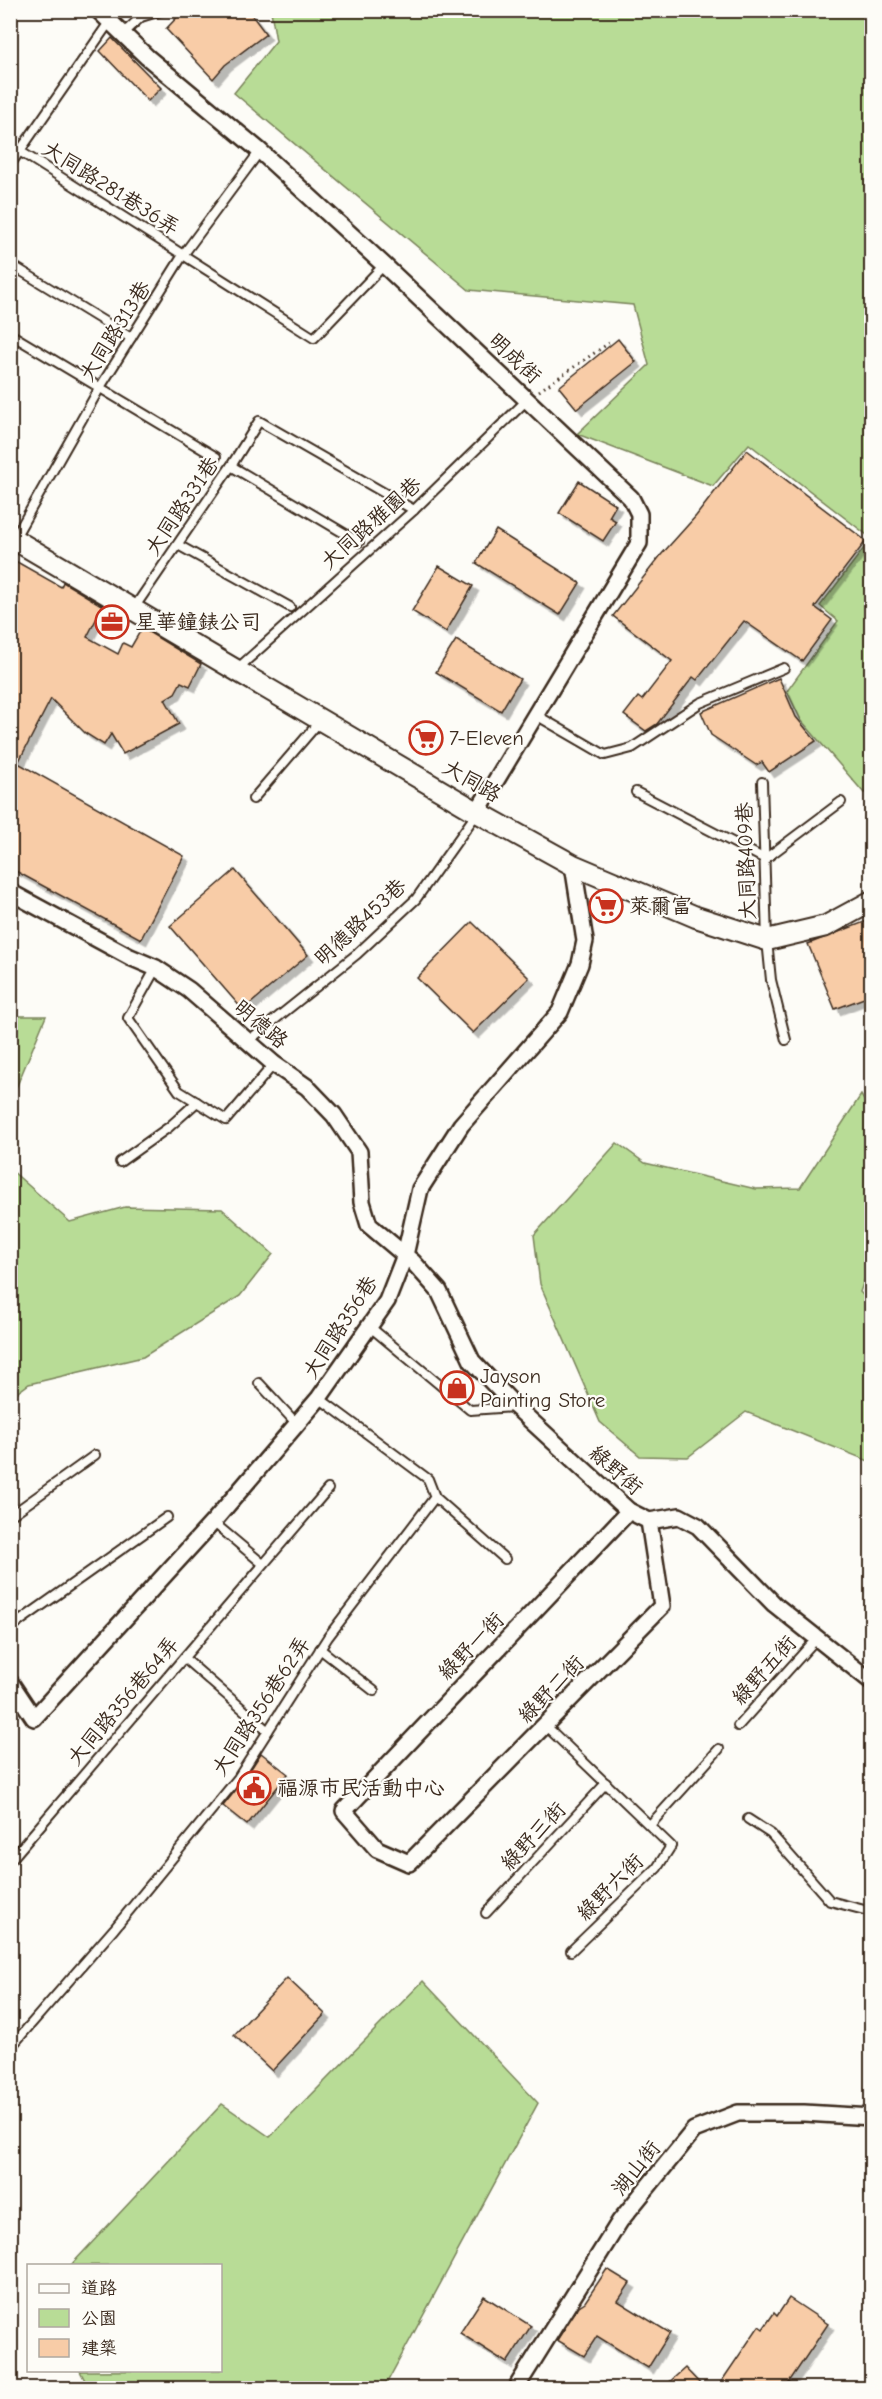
<svg xmlns="http://www.w3.org/2000/svg" width="882" height="2399" font-family="'Comic Neue','LXGW WenKai TC',sans-serif">
	<defs>
		<filter id="shadow"><feDropShadow dx="5.5" dy="5.5" stdDeviation="0" flood-color="#0004"/></filter>
	</defs>
	<rect width="100%" height="100%" fill="#fdfcf7"/>
	<filter id="ink" filterUnits="userSpaceOnUse"><feTurbulence type="fractalNoise" baseFrequency=".0167" numOctaves="2"/><feDisplacementMap in="SourceGraphic" scale="12" xChannelSelector="R" yChannelSelector="G"/><feConvolveMatrix kernelMatrix="1 2 1 2 8 2 1 2 1" color-interpolation-filters="sRGB"/></filter>
	<g filter="url(#ink)">
		<g fill="#b8dc96" stroke="#7a835a" stroke-width="1.5">
			<polygon points="271,11 871,11 871,538 749,444 713,486 577,434 649,365 633,305 469,290 234,93 276,41"/>
			<polygon points="871,539 872,789 864,793 801,720 787,691 838,621 820,606"/>
			<polygon points="11,1016 46,1016 11,1100 10,1016"/>
			<polygon points="861,1095 872,1114 871,1261 860,1292 871,1303 871,1462 746,1412 688,1457 640,1456 600,1422 540,1284 534,1235 617,1143 645,1163 756,1189 800,1188"/>
			<polygon points="11,1170 70,1222 125,1207 222,1209 273,1254 240,1296 143,1357 29,1384 11,1397"/>
			<polygon points="423,1981 538,2103 384,2388 89,2388 80,2371 220,2370 220,2266 71,2265 222,2104 270,2137"/>
		</g>
		<g fill="#f8cca7" stroke="#3b2a1e" stroke-width="1.5" filter="url(#shadow)">
			<polygon points="184,10 248,10 266,34 225,65 213,79 166,29"/>
			<polygon points="112,38 161,88 148,101 100,51"/>
			<polygon points="618,339 636,362 577,409 559,387"/>
			<polygon points="747,450 866,541 815,607 832,620 802,661 744,621 697,680 693,677 657,724 646,731 624,715 638,697 642,700 672,661 613,616 661,555 696,516"/>
			<polygon points="579,481 616,505 609,517 616,521 603,541 559,513"/>
			<polygon points="496,530 580,583 560,615 476,563"/>
			<polygon points="10,558 61,587 63,582 103,606 87,637 118,654 123,643 131,647 142,628 201,664 190,686 181,682 175,693 165,699 179,724 123,754 111,734 104,745 85,733 51,699 18,763 184,856 141,939 10,868"/>
			<polygon points="439,566 473,586 446,632 412,611"/>
			<polygon points="456,640 520,679 501,711 436,672"/>
			<polygon points="779,678 796,717 816,741 769,772 762,762 756,765 711,735 701,712"/>
			<polygon points="235,870 308,955 243,1010 170,926"/>
			<polygon points="872,919 872,995 835,1009 808,944"/>
			<polygon points="472,922 529,978 473,1033 417,978"/>
			<polygon points="261,1753 288,1774 247,1825 223,1806 243,1781"/>
			<polygon points="287,1978 325,2014 272,2071 234,2035"/>
			<polygon points="607,2269 630,2283 618,2301 670,2333 648,2368 597,2336 584,2356 557,2340 579,2306 585,2302"/>
			<polygon points="484,2296 531,2326 507,2363 460,2333"/>
			<polygon points="789,2298 828,2324 785,2388 717,2388 759,2326 763,2329 774,2313 777,2316"/>
			<polygon points="685,2368 704,2388 663,2388 676,2376"/>
		</g>
		<g fill="none" stroke-linecap="round" stroke-linejoin="round">
			<defs>
				<g id="service">
					<polyline points="123,34 141,17 164,10"/>
					<polyline points="10,145 314,338 384,265"/>
					<polyline points="10,165 110,21"/>
					<polyline points="10,264 131,338"/>
					<polyline points="10,334 216,457"/>
					<polyline points="231,466 359,542"/>
					<polyline points="14,539 99,389 183,255 260,151"/>
					<polyline points="178,545 290,607"/>
					<polyline points="134,608 231,466 259,421 414,510"/>
					<polyline points="236,670 414,510 528,399"/>
					<polyline points="536,715 605,755 632,748 700,703 784,668"/>
					<polyline points="762,782 767,940 771,980 786,1040"/>
					<polyline points="636,792 765,859 841,802"/>
					<polyline points="253,799 320,721"/>
					<polyline points="156,968 128,1018 179,1091 226,1120 274,1064"/>
					<polyline points="248,1041 357,954 416,899 477,813"/>
					<polyline points="120,1162 169,1127 197,1102"/>
					<polyline points="369,1326 470,1410 514,1407"/>
					<polyline points="259,1383 297,1424"/>
					<polyline points="435,1497 505,1559"/>
					<polyline points="10,1516 95,1455"/>
					<polyline points="213,1522 263,1564"/>
					<polyline points="10,1628 167,1517"/>
					<polyline points="320,1649 374,1691"/>
					<polyline points="184,1658 268,1731"/>
					<polyline points="545,1725 671,1846 657,1868 571,1951"/>
					<polyline points="738,1726 817,1638"/>
					<polyline points="748,1819 771,1834 830,1901 872,1912"/>
					<polyline points="650,1825 719,1749"/>
					<polyline points="10,1861 328,1489"/>
					<polyline points="486,1913 606,1783"/>
					<polyline points="10,2048 114,1929 238,1778 328,1637 435,1497 428,1479 319,1398"/>
				</g>
				<g id="minor">
					<polyline points="98,10 147,57 260,151 384,265 631,498 639,514 639,543 477,812"/>
					<polyline points="10,892 130,957 156,968 189,990 274,1064 307,1087 334,1115 359,1152 362,1202 369,1225 413,1262 439,1291 472,1361 516,1407 629,1511 649,1521 679,1516 698,1526 774,1604 872,1682"/>
					<polyline points="629,1511 344,1811 377,1849 409,1863 662,1606 649,1521"/>
					<polyline points="10,1682 34,1718 213,1522 319,1398 387,1301 405,1255 420,1189 461,1125 560,1012 580,964 585,941 573,865"/>
					<polyline points="516,2388 620,2221 694,2130 738,2113 804,2113 872,2117"/>
				</g>
				<polyline id="tertiary" points="10,537 477,812 573,865 696,917 767,940 826,926 872,901"/>
			</defs>
			<use href="#service" stroke="#3b2a1e" stroke-width="12"/>
			<use href="#minor" stroke="#3b2a1e" stroke-width="20"/>
			<use href="#tertiary" stroke="#3b2a1e" stroke-width="24"/>
			<polyline stroke="#3b2a1e" stroke-width="3" stroke-dasharray="1.5 4.5" stroke-linecap="butt" points="539,391 609,343"/>
			<use href="#service" stroke="#fdfcf7" stroke-width="8"/>
			<use href="#minor" stroke="#fdfcf7" stroke-width="15"/>
			<use href="#tertiary" stroke="#fdfcf7" stroke-width="20"/>
		</g>
	</g>
	<defs>
		<symbol id="office-ring" viewBox="-11 -11 22 22"><circle r="9.5" fill="#fdfcf7" stroke="#c8321e" stroke-width="1.5"/><path d="M-6-3h4V-5.5h4V-3h4V5H-6ZM-1-4.5V-3h2v-1.5ZM-6 0V1H6V0Z" fill="#c8321e"/></symbol>
		<symbol id="supermarket-ring" viewBox="-11 -11 22 22"><circle r="9.5" fill="#fdfcf7" stroke="#c8321e" stroke-width="1.5"/><path d="M-6-5.5h2.5l.6 2H6L4.5 2H-2.5L-4.4-4H-6ZM-1.5 3.2a1.3 1.3 0 1 0 .1 0ZM3 3.2a1.3 1.3 0 1 0 .1 0Z" fill="#c8321e"/></symbol>
		<symbol id="shop-ring" viewBox="-11 -11 22 22"><circle r="9.5" fill="#fdfcf7" stroke="#c8321e" stroke-width="1.5"/><path d="M-5-2.5h2.3a2.7 3.5 0 0 1 5.4 0H5L5.5 6h-11ZM-1.5-2.5h3a1.5 2.3 0 0 0-3 0Z" fill="#c8321e"/></symbol>
		<symbol id="civic-ring" viewBox="-11 -11 22 22"><circle r="9.5" fill="#fdfcf7" stroke="#c8321e" stroke-width="1.5"/><path d="M-.6-6.5H3V-4.5H.6V-3L4-1V1h2V6H-6V1h2V-1L-.6-3ZM-1.2 2.5V6h2.4V2.5Z" fill="#c8321e"/></symbol>
	</defs>
	<g fill-rule="evenodd">
		<use href="#office-ring" x="93" y="603" width="38" height="38"/>
		<use href="#supermarket-ring" x="407" y="719" width="38" height="38"/>
		<use href="#supermarket-ring" x="587" y="887" width="38" height="38"/>
		<use href="#shop-ring" x="438" y="1369" width="38" height="38"/>
		<use href="#civic-ring" x="235" y="1769" width="38" height="38"/>
	</g>
	<g text-anchor="middle" stroke-width="4.5" stroke-linejoin="round" paint-order="stroke">
		<g font-size="21" fill="#3b2a1e" stroke="#fdfcf7">
			<text transform="translate(111 188) rotate(32)" y="7">大同路281巷36弄</text>
			<text transform="translate(115 331) rotate(-58)" y="7">大同路313巷</text>
			<text transform="translate(515 358) rotate(43)" y="7">明成街</text>
			<text transform="translate(182 506) rotate(-56)" y="7">大同路331巷</text>
			<text transform="translate(371 523) rotate(-42)" y="7">大同路雅園巷</text>
			<text transform="translate(472 781) rotate(30)" y="7">大同路</text>
			<text transform="translate(746 861) rotate(-92)" y="7">大同路409巷</text>
			<text transform="translate(360 922) rotate(-43)" y="7">明德路453巷</text>
			<text transform="translate(261 1024) rotate(40)" y="7">明德路</text>
			<text transform="translate(340 1327) rotate(-57)" y="7">大同路356巷</text>
			<text transform="translate(616 1470) rotate(41)" y="7">綠野街</text>
			<text transform="translate(471 1646) rotate(-46)" y="7">綠野一街</text>
			<text transform="translate(764 1670) rotate(-48)" y="7">綠野五街</text>
			<text transform="translate(551 1689) rotate(-46)" y="7">綠野二街</text>
			<text transform="translate(123 1701) rotate(-50)" y="7">大同路356巷64弄</text>
			<text transform="translate(261 1706) rotate(-57)" y="7">大同路356巷62弄</text>
			<text transform="translate(533 1836) rotate(-47)" y="7">綠野三街</text>
			<text transform="translate(610 1887) rotate(-45)" y="7">綠野六街</text>
			<text transform="translate(636 2168) rotate(-51)" y="7">湖山街</text>
		</g>
		<g font-size="21" fill="#3b2a1e" stroke="#fdfcf7" text-anchor="start">
			<text x="135" y="629">星華鐘錶公司</text>
			<text x="449" y="745">7-Eleven</text>
			<text x="629" y="913">萊爾富</text>
			<text x="480" y="1383">Jayson<tspan x="480" dy="24">Painting Store</tspan></text>
			<text x="277" y="1795">福源市民活動中心</text>
		</g>
	</g>
	<rect width="882" height="2399" fill="none" stroke="#fdfcf7" stroke-width="36"/>
	<rect x="18" y="18" width="846" height="2363" fill="none" stroke="#3b2a1e" stroke-width="2" filter="url(#ink)"/>
	<rect x="27" y="2264" width="195" height="108" fill="#fdfcf7" stroke="#afa8a0" stroke-width="1.5"/>
	<rect x="39" y="2284" width="30" height="9" fill="#fdfcf7" stroke="#afa8a0" stroke-width="1.5"/>
	<text x="81" y="2294" font-size="18" fill="#3b2a1e">道路</text>
	<rect x="39" y="2309" width="30" height="18" fill="#b8dc96" stroke="#afa8a0" stroke-width="1.5"/>
	<text x="81" y="2324" font-size="18" fill="#3b2a1e">公園</text>
	<rect x="39" y="2339" width="30" height="18" fill="#f8cca7" stroke="#afa8a0" stroke-width="1.5"/>
	<text x="81" y="2354" font-size="18" fill="#3b2a1e">建築</text>
</svg>
